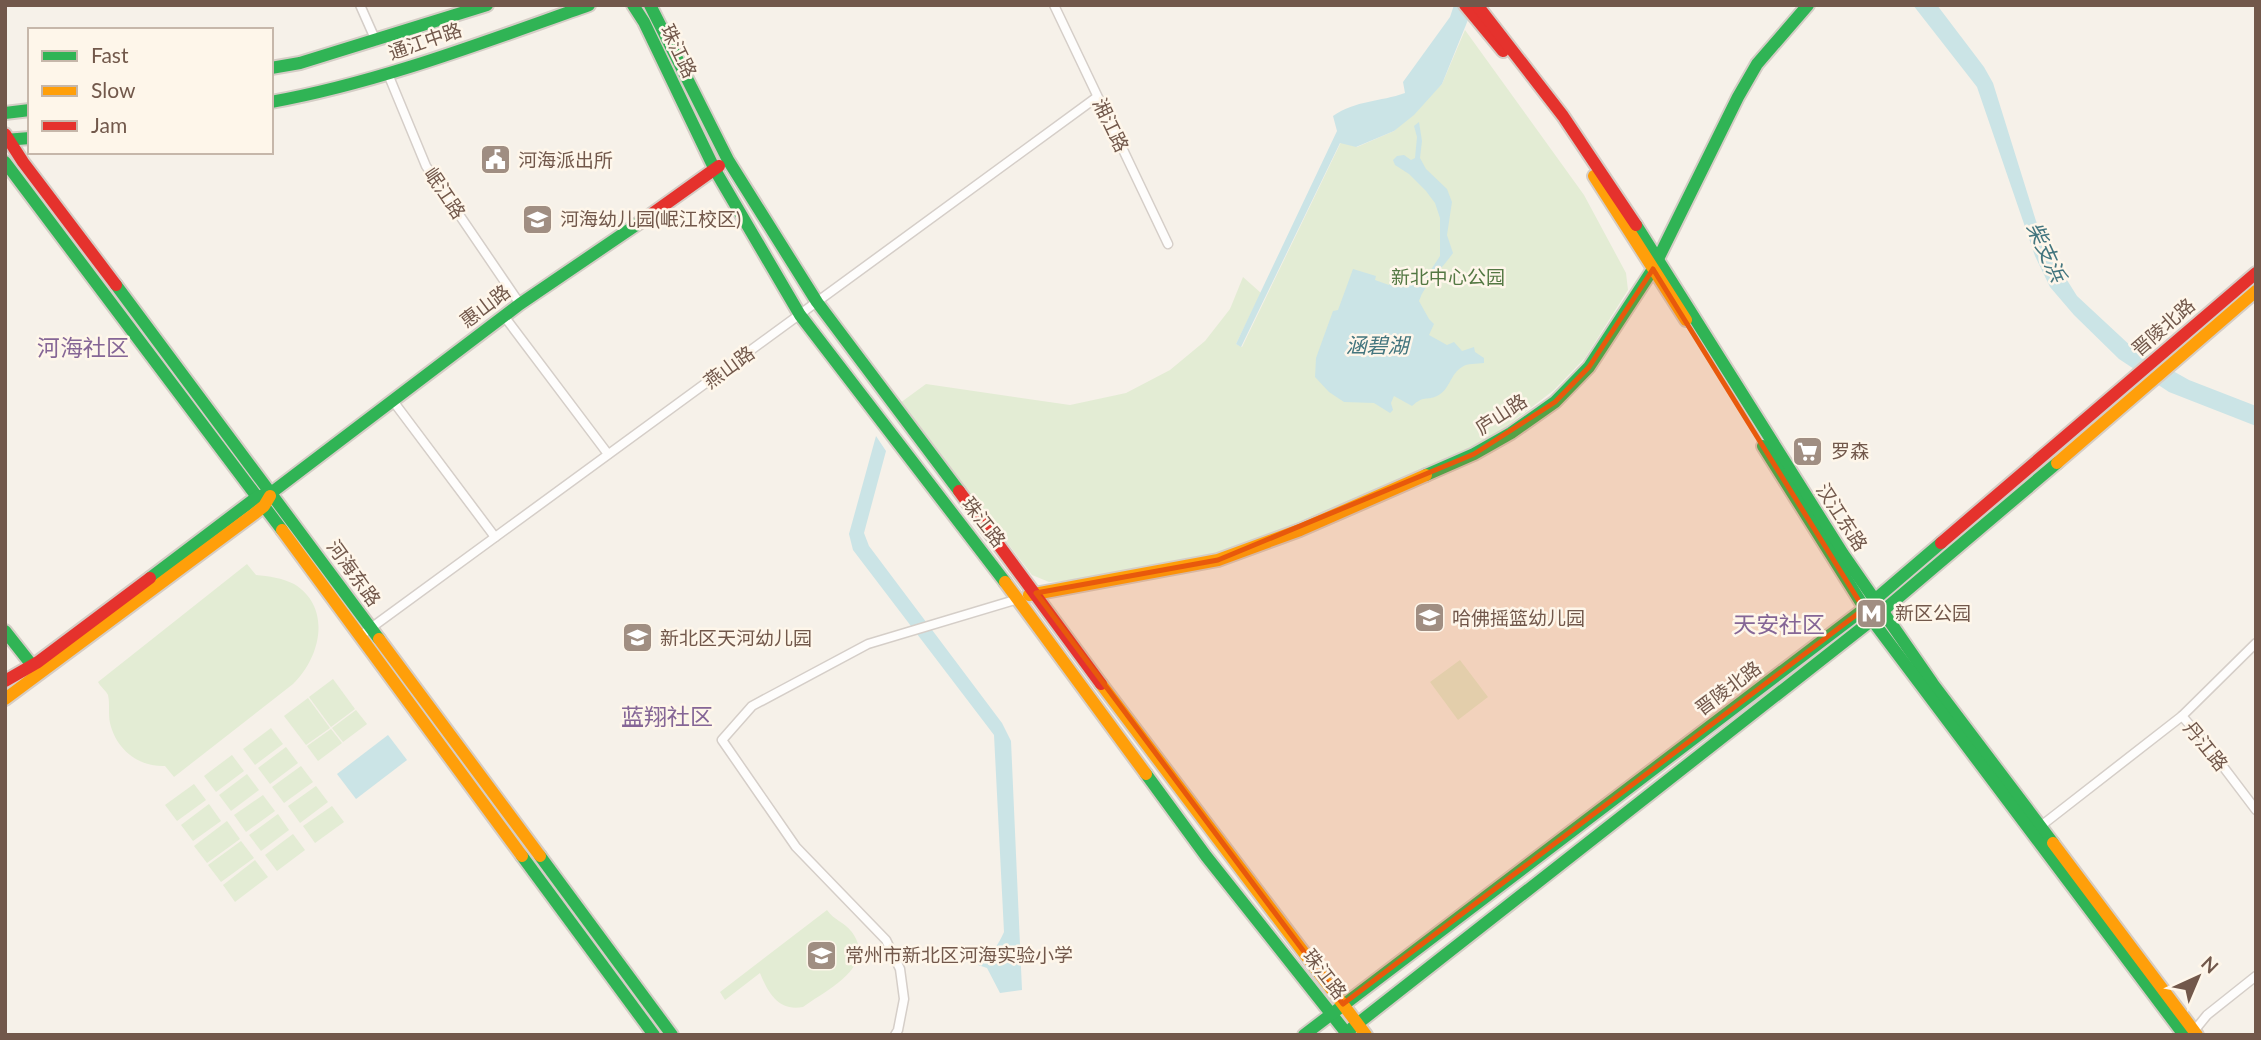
<svg xmlns="http://www.w3.org/2000/svg" width="2261" height="1040" font-family="Lato,'Noto Sans SC',sans-serif">
	<rect width="100%" height="100%" fill="#f6f1e9"/>
	<g fill="#e3ecd4">
		<polygon points="1465,30 1584,195 1626,273 1628,290 1585,358 1554,390 1506,427 1476,446 1370,496 1298,526 1215,554 1065,581 1049,582 1032,575 900,403 926,384 1070,405 1126,393 1170,370 1205,341 1230,309 1243,277 1261,293 1236,344 1242,347 1341,142 1357,147 1394,131 1442,84"/>
		<path d="M247 564 256 575C269 576 282 578 294 584 333 608 320 658 293 684L174 777 165 766C138 767 116 749 110 723 108 714 110 703 108 695 106 691 100 686 98 682Z"/>
		<polygon points="1460,660 1488,697 1458,720 1430,682"/>
		<polygon points="333,679 355,709 331,727 309,697"/>
		<polygon points="308,698 330,728 306,745 284,716"/>
		<polygon points="356,710 367,724 343,742 332,728"/>
		<polygon points="271,728 283,744 255,765 243,749"/>
		<polygon points="331,729 342,743 318,761 307,746"/>
		<polygon points="286,747 298,763 270,784 258,768"/>
		<polygon points="232,755 244,771 216,792 204,776"/>
		<polygon points="301,766 313,782 284,803 272,787"/>
		<polygon points="247,774 259,790 231,811 219,795"/>
		<polygon points="194,784 206,800 177,821 165,805"/>
		<polygon points="316,786 328,802 300,823 288,806"/>
		<polygon points="263,795 275,811 246,832 234,815"/>
		<polygon points="209,804 221,821 193,841 181,825"/>
		<polygon points="332,806 344,822 315,843 303,826"/>
		<polygon points="278,814 289,830 261,851 249,835"/>
		<polygon points="227,821 240,839 207,863 194,846"/>
		<polygon points="293,834 305,850 277,871 265,855"/>
		<polygon points="241,841 254,858 221,882 208,865"/>
		<polygon points="255,860 268,877 235,902 223,885"/>
		<path d="M827 910C835 921 844 922 851 931 879 966 826 990 803 1007 779 1012 768 993 760 973L725 1000 720 992Z"/>
	</g>
	<g fill="#cbe4e6">
		<path d="M1454 5H1474L1442 84 1414 115 1394 131 1356 147 1340 143 1241 347 1236 344 1337 131 1333 116C1356 100 1380 102 1405 93L1403 82 1450 17Z"/>
		<polygon points="1913,5 1937,5 1984,67 1993,83 2036,221 2060,269 2077,296 2134,349 2189,380 2256,406 2256,426 2169,392 2119,359 2074,315 2050,287 2035,256 1977,87"/>
		<path d="M1419 122 1422 141 1420 158 1426 169 1447 189 1452 202 1447 235 1453 253C1442 269 1425 283 1419 301L1429 319 1434 324 1429 335 1447 345 1454 342 1462 351 1474 347 1475 352 1484 358V363C1477 364 1467 363 1462 367 1450 374 1450 390 1437 396 1426 401 1424 395 1412 406L1394 396 1391 403 1393 410 1390 413 1374 403 1344 402 1329 392 1315 377 1316 358 1333 311 1338 310 1353 269 1376 276 1375 280 1389 285 1391 282 1407 288 1409 282 1421 285 1440 256V218L1435 203 1426 191 1409 174 1395 165 1393 160 1397 156 1404 155 1411 160 1415 158 1417 137 1414 126Z"/>
		<path d="M876 436 886 451 864 533 869 546 1002 723 1011 741 1022 990 1000 993 987 968 978 965 979 959C993 954 998 945 1004 932L994 735 853 550 849 534Z"/>
		<polygon points="388,735 407,760 356,799 337,774"/>
	</g>
	<g fill="none" stroke-linecap="round" stroke-linejoin="round">
		<defs>
			<g id="street">
				<polyline points="360,5 376,41"/>
				<polyline points="1054,5 1168,244"/>
				<polyline points="388,74 426,166 520,304"/>
				<polyline points="504,316 608,454"/>
				<polyline points="393,401 495,537"/>
				<polyline points="360,636 1097,97"/>
				<polyline points="2182,716 2203,740 2256,810"/>
				<polyline points="2037,829 2182,716 2256,643"/>
				<polyline points="2194,1031 2207,1015 2256,976"/>
				<polyline points="895,1035 898,1030 904,999 900,969 886,940 796,847 722,740 752,706 868,644 1018,599"/>
			</g>
			<g id="fast">
				<polyline points="633,5 644,22 715,170 800,315 1005,582"/>
				<polyline points="650,5 728,160 817,302 959,491"/>
				<polyline points="271,68 300,63 487,5"/>
				<path d="M271 102C381 82 484 42 589 5"/>
				<polyline points="5,113 30,110"/>
				<polyline points="5,140 30,138"/>
				<polyline points="5,162 282,530"/>
				<polyline points="1636,225 1843,554 1933,684 2053,843"/>
				<polyline points="116,285 379,639"/>
				<polyline points="1763,446 1872,620 2184,1035"/>
				<polyline points="1426,475 1474,454 1511,433 1555,402 1589,367 1653,269 1738,97 1757,64 1808,5"/>
				<polyline points="150,578 257,497 271,493 520,304 642,221"/>
				<polyline points="5,631 35,669"/>
				<polyline points="1146,774 1206,856 1348,1035"/>
				<polyline points="522,856 654,1035"/>
				<polyline points="540,856 672,1035"/>
				<polyline points="1352,1028 1872,620 2057,463"/>
				<polyline points="1304,1035 1864,609 1941,543"/>
			</g>
			<g id="slow">
				<polyline points="1594,176 1686,320"/>
				<polyline points="2057,463 2256,291"/>
				<polyline points="282,530 522,856"/>
				<polyline points="1005,582 1146,774"/>
				<polyline points="1029,595 1218,560 1300,530 1426,475"/>
				<polyline points="379,639 540,856"/>
				<polyline points="1101,684 1366,1035"/>
				<polyline points="5,699 254,514 264,506 270,496"/>
				<polyline points="2053,843 2197,1035"/>
			</g>
			<g id="jam">
				<polyline points="1465,5 1503,51"/>
				<polyline points="1477,5 1563,116 1636,225"/>
				<polyline points="5,134 23,162 116,285"/>
				<polyline points="642,221 719,166"/>
				<polyline points="959,491 1101,684"/>
				<polyline points="1941,543 2256,273"/>
				<polyline points="5,681 38,662 150,578"/>
			</g>
		</defs>
		<use href="#street" stroke="#d5cec8" stroke-width="11"/>
		<use href="#fast" stroke="#d5cdc6" stroke-width="16"/>
		<use href="#slow" stroke="#d5cdc6" stroke-width="16"/>
		<use href="#jam" stroke="#d5cdc6" stroke-width="16"/>
		<use href="#street" stroke="#fefdfc" stroke-width="8"/>
		<use href="#fast" stroke="#30b455" stroke-width="12"/>
		<use href="#slow" stroke="#ff9f0a" stroke-width="12"/>
		<use href="#jam" stroke="#e5322d" stroke-width="12"/>
	</g>
	<path fill="#e8590c" fill-opacity="0.2" stroke="#e8590c" stroke-width="5" stroke-linejoin="round" d="M1653 269 1864 609 1343 1004 1036 593 1218 560 1474 454 1555 402 1589 367Z"/>
	<defs>
		<symbol id="civic-square" viewBox="-11 -11 22 22"><rect x="-9" y="-9" width="18" height="18" rx="4" fill="#a08e82" stroke="#fef6ea"/><path d="M-.6-6.5H3V-4.5H.6V-3L4-1V1h2V6H-6V1h2V-1L-.6-3ZM-1.2 2.5V6h2.4V2.5Z" fill="#fff"/></symbol>
		<symbol id="school-square" viewBox="-11 -11 22 22"><rect x="-9" y="-9" width="18" height="18" rx="4" fill="#a08e82" stroke="#fef6ea"/><path d="M0-5L7-2L0 1L-7-2ZM-4 1L0 2.5L4 1V4Q0 6-4 4Z" fill="#fff"/></symbol>
		<symbol id="supermarket-square" viewBox="-11 -11 22 22"><rect x="-9" y="-9" width="18" height="18" rx="4" fill="#a08e82" stroke="#fef6ea"/><path d="M-6-5.5h2.5l.6 2H6L4.5 2H-2.5L-4.4-4H-6ZM-1.5 3.2a1.3 1.3 0 1 0 .1 0ZM3 3.2a1.3 1.3 0 1 0 .1 0Z" fill="#fff"/></symbol>
		<symbol id="metro-square" viewBox="-11 -11 22 22"><rect x="-9" y="-9" width="18" height="18" rx="4" fill="#a08e82" stroke="#fef6ea"/><path d="M-5.5 5V-5H-3L0 0L3-5H5.5V5H3V-.5L0 4L-3-.5V5Z" fill="#fff"/></symbol>
	</defs>
	<g fill-rule="evenodd">
		<use href="#civic-square" x="478" y="142" width="35" height="35"/>
		<use href="#school-square" x="520" y="202" width="35" height="35"/>
		<use href="#supermarket-square" x="1790" y="434" width="35" height="35"/>
		<use href="#metro-square" x="1854" y="596" width="35" height="35"/>
		<use href="#school-square" x="1412" y="600" width="35" height="35"/>
		<use href="#school-square" x="620" y="620" width="35" height="35"/>
		<use href="#school-square" x="804" y="938" width="35" height="35"/>
	</g>
	<g text-anchor="middle" stroke-width="5" stroke-linejoin="round" paint-order="stroke">
		<g font-size="19" fill="#72584b" stroke="#fef6ea">
			<text transform="translate(425 41) rotate(-19)" y="7">通江中路</text>
			<text transform="translate(679 51) rotate(64)" y="7">珠江路</text>
			<text transform="translate(1111 125) rotate(64)" y="7">湘江路</text>
			<text transform="translate(445 193) rotate(56)" y="7">岷江路</text>
			<text transform="translate(485 306) rotate(-37)" y="7">惠山路</text>
			<text transform="translate(2163 327) rotate(-41)" y="7">晋陵北路</text>
			<text transform="translate(729 367) rotate(-36)" y="7">燕山路</text>
			<text transform="translate(1501 414) rotate(-33)" y="7">庐山路</text>
			<text transform="translate(1842 517) rotate(57)" y="7">汉江东路</text>
			<text transform="translate(984 522) rotate(52)" y="7">珠江路</text>
			<text transform="translate(354 573) rotate(54)" y="7">河海东路</text>
			<text transform="translate(1728 688) rotate(-37)" y="7">晋陵北路</text>
			<text transform="translate(2206 746) rotate(51)" y="7">丹江路</text>
			<text transform="translate(1325 974) rotate(52)" y="7">珠江路</text>
		</g>
		<g font-size="19" fill="#72584b" stroke="#fef6ea" text-anchor="start">
			<text x="518" y="167">河海派出所</text>
			<text x="560" y="226">河海幼儿园(岷江校区)</text>
			<text x="1831" y="458">罗森</text>
			<text x="1895" y="620">新区公园</text>
			<text x="1452" y="625">哈佛摇篮幼儿园</text>
			<text x="660" y="645">新北区天河幼儿园</text>
			<text x="845" y="962">常州市新北区河海实验小学</text>
		</g>
		<g font-size="19" fill="#547843" stroke="#fef6ea">
			<text x="1448" y="284">新北中心公园</text>
		</g>
		<g font-size="21" font-style="italic" fill="#43757e" stroke="#fef6ea">
			<text transform="translate(2046 252) rotate(65)" y="7">柴支浜</text>
			<text x="1377" y="353">涵碧湖</text>
		</g>
		<g font-size="23" fill="#856696" stroke="#fef6ea">
			<text x="83" y="356">河海社区</text>
			<text x="1779" y="633">天安社区</text>
			<text x="667" y="725">蓝翔社区</text>
		</g>
	</g>
	<rect width="2261" height="1040" fill="none" stroke="#72584b" stroke-width="14"/>
	<rect x="28" y="28" width="245" height="126" fill="#fef6ea" stroke="#c6b7aa" stroke-width="2"/>
	<rect x="42" y="51" width="35" height="10" fill="#30b455" stroke="#c6b7aa" stroke-width="2"/>
	<text x="91" y="63" font-size="21" fill="#72584b">Fast</text>
	<rect x="42" y="86" width="35" height="10" fill="#ff9f0a" stroke="#c6b7aa" stroke-width="2"/>
	<text x="91" y="98" font-size="21" fill="#72584b">Slow</text>
	<rect x="42" y="121" width="35" height="10" fill="#e5322d" stroke="#c6b7aa" stroke-width="2"/>
	<text x="91" y="133" font-size="21" fill="#72584b">Jam</text>
	<g transform="translate(2198 977) rotate(44)" stroke="#fef6ea" stroke-width="5" paint-order="stroke">
	<path d="M0-5L12 26L0 18L-12 26Z" fill="#72584b"/>
	<text y="-10" font-size="19" font-weight="bold" text-anchor="middle" fill="#72584b">N</text>
	</g>
</svg>
